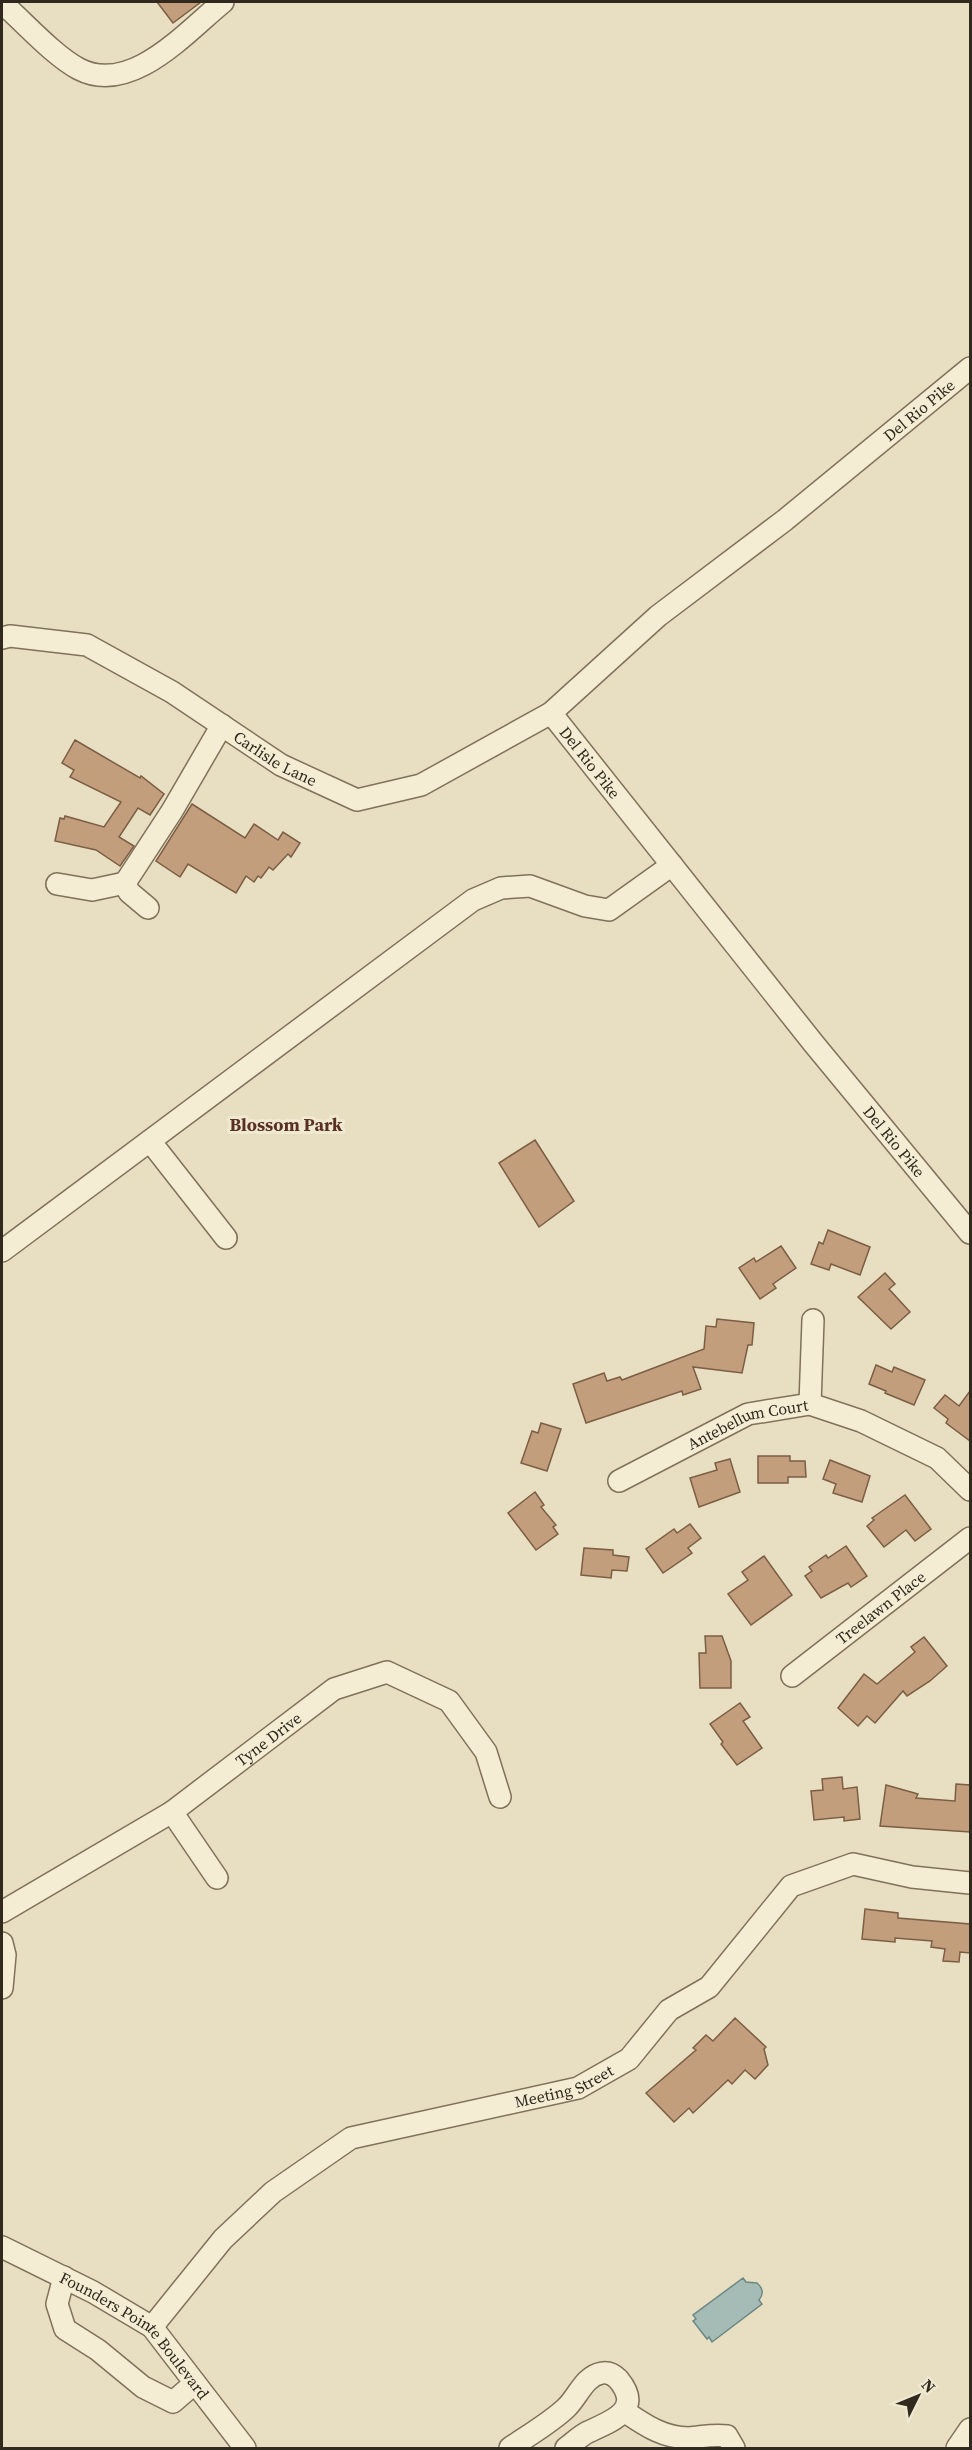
<svg xmlns="http://www.w3.org/2000/svg" width="972" height="2450" font-family="'Source Serif 4',serif">
	<rect width="100%" height="100%" fill="#e8dfc2"/>
	<path fill="#a4bbb6" stroke="#6c8883" stroke-width="1.5" d="M743 2278 746 2282 757 2283C763 2288 764 2294 759 2300L762 2304 712 2342 709 2337 707 2339 693 2321 696 2319 693 2315Z"/>
	<g fill="#c29e7c" stroke="#7c5e44" stroke-width="1.5">
		<polygon points="157,2 201,2 173,23"/>
		<polygon points="75,740 140,778 141,776 164,794 150,815 138,808 119,837 134,846 120,866 96,850 55,841 60,818 64,819 65,816 104,827 121,802 70,777 74,770 62,763"/>
		<polygon points="192,804 245,838 254,824 278,840 283,832 300,843 291,857 288,854 273,870 269,867 261,878 258,876 254,882 246,876 236,893 188,864 180,877 156,861"/>
		<polygon points="535,1140 574,1201 539,1227 499,1163"/>
		<polygon points="828,1230 870,1247 860,1275 831,1264 829,1270 811,1264 819,1242 823,1244"/>
		<polygon points="781,1246 796,1268 773,1284 776,1288 760,1299 739,1268 754,1258 756,1262"/>
		<polygon points="885,1273 895,1284 889,1289 910,1312 891,1329 858,1297"/>
		<polygon points="717,1319 754,1323 752,1345 748,1345 742,1373 693,1367 701,1389 683,1395 682,1391 586,1423 573,1384 604,1373 607,1381 620,1377 622,1380 704,1349 706,1326 716,1327"/>
		<polygon points="876,1365 892,1372 894,1367 925,1380 914,1405 885,1393 886,1391 869,1384"/>
		<polygon points="970,1391 970,1441 946,1423 948,1419 934,1408 945,1395 959,1406"/>
		<polygon points="541,1423 561,1429 547,1471 521,1463 532,1431 538,1433"/>
		<polygon points="758,1456 790,1456 790,1461 805,1461 806,1477 788,1477 788,1483 758,1483"/>
		<polygon points="730,1459 740,1492 699,1507 690,1478 717,1470 715,1463"/>
		<polygon points="830,1460 870,1476 862,1502 833,1493 836,1484 823,1479"/>
		<polygon points="535,1492 544,1505 541,1507 556,1525 553,1527 558,1534 536,1550 508,1513"/>
		<polygon points="905,1495 931,1529 915,1541 906,1530 884,1547 867,1526 874,1520 872,1518"/>
		<polygon points="690,1524 701,1538 688,1548 692,1553 663,1573 646,1549 674,1529 677,1533"/>
		<polygon points="846,1546 867,1576 851,1587 848,1583 821,1598 805,1576 812,1571 809,1567 826,1555 828,1558"/>
		<polygon points="584,1548 613,1550 613,1555 629,1557 627,1571 612,1570 611,1578 581,1575"/>
		<polygon points="764,1556 792,1595 751,1625 728,1594 748,1580 742,1572"/>
		<polygon points="705,1636 722,1636 731,1661 731,1688 700,1688 699,1653 706,1653"/>
		<polygon points="924,1637 947,1666 930,1681 907,1696 903,1691 875,1723 867,1716 858,1726 838,1708 864,1674 877,1684 915,1652 911,1647"/>
		<polygon points="740,1703 750,1717 743,1721 762,1748 737,1765 721,1744 723,1742 710,1724"/>
		<polygon points="842,1777 843,1789 857,1787 860,1819 844,1821 844,1817 814,1820 811,1791 823,1790 822,1779"/>
		<polygon points="956,1784 970,1785 970,1832 880,1826 886,1785 918,1794 916,1798 955,1801"/>
		<polygon points="865,1909 898,1913 898,1918 970,1924 970,1953 960,1952 959,1962 943,1961 945,1949 931,1947 932,1941 895,1938 895,1942 862,1939"/>
		<polygon points="735,2018 766,2047 764,2049 768,2065 755,2079 745,2070 732,2084 728,2080 693,2113 689,2108 674,2122 646,2093 696,2050 693,2048 706,2035 713,2041"/>
	</g>
	<g fill="none" stroke-linecap="round" stroke-linejoin="round">
		<defs>
			<g id="minor">
				<path d="M2 3C24 22 54 56 79 69 131 96 186 32 223 2"/>
				<path id="s1" d="M2 638 10 636 87 645 172 692 281 765 357 800 421 785 551 713 658 616 785 520 970 368"/>
				<path id="s2" d="M551 713 814 1044 970 1233"/>
				<polyline points="57,884 92,890 125,883"/>
				<polyline points="148,908 129,892 125,883 172,811 222,725"/>
				<polyline points="150,1141 226,1238"/>
				<polyline points="2,1251 473,900 501,888 530,886 585,906 609,910 672,865"/>
				<polyline points="810,1404 813,1320"/>
				<path id="s3" d="M619 1481 748 1414 810 1404 861 1421 937 1458 970 1490"/>
				<path id="s4" d="M792 1676 970 1538"/>
				<polyline points="172,1812 217,1878"/>
				<path id="s5" d="M2 1912 172 1812 334 1689 387 1672 449 1701 486 1752 500 1797"/>
				<polyline points="2,1943 5,1955 2,1988"/>
				<path id="s6" d="M2 2247 93 2292 152 2327 245 2448"/>
				<polyline points="64,2277 57,2304 65,2329 98,2350 143,2387 173,2402 195,2383"/>
				<path id="s7" d="M152 2327 223 2239 273 2192 351 2138 578 2088 629 2059 669 2010 709 1987 791 1886 853 1864 912 1877 970 1883"/>
				<path d="M624 2411C645 2425 663 2438 689 2438 702 2437 713 2434 727 2436L734 2448"/>
				<path d="M510 2448C529 2435 550 2423 566 2408 578 2397 584 2376 602 2373 608 2372 614 2375 618 2379 644 2410 612 2421 588 2432 580 2436 573 2443 566 2448"/>
				<polyline points="957,2448 970,2429"/>
			</g>
		</defs>
		<use href="#minor" stroke="#80715b" stroke-width="24"/>
		<use href="#minor" stroke="#f4edd4" stroke-width="21"/>
	</g>
	<g text-anchor="middle" stroke-width="6" stroke-linejoin="round" paint-order="stroke">
		<g font-size="16" fill="#31291e" stroke="#f0e9d1">
			<text dy="6" stroke="none"><textPath href="#s1" startOffset="1089">Del Rio Pike</textPath></text>
			<text dy="6" stroke="none"><textPath href="#s1" startOffset="306">Carlisle Lane</textPath></text>
			<text dy="6" stroke="none"><textPath href="#s2" startOffset="63">Del Rio Pike</textPath></text>
			<text dy="6" stroke="none"><textPath href="#s2" startOffset="549">Del Rio Pike</textPath></text>
			<text dy="6" stroke="none"><textPath href="#s3" startOffset="142">Antebellum Court</textPath></text>
			<text dy="6" stroke="none"><textPath href="#s4" startOffset="112">Treelawn Place</textPath></text>
			<text dy="6" stroke="none"><textPath href="#s5" startOffset="318">Tyne Drive</textPath></text>
			<text dy="6" stroke="none"><textPath href="#s7" startOffset="496">Meeting Street</textPath></text>
			<text dy="6" stroke="none"><textPath href="#s6" startOffset="162">Founders Pointe Boulevard</textPath></text>
		</g>
		<g font-size="18" font-weight="bold" fill="#593122" stroke="#f0e9d1">
			<text x="286" y="1131">Blossom Park</text>
		</g>
	</g>
	<rect width="972" height="2450" fill="none" stroke="#31291e" stroke-width="6"/>
	<g transform="translate(918 2396) rotate(47)" stroke="#f0e9d1" stroke-width="4.5" paint-order="stroke">
	<path d="M0-4.5L10 22L0 15L-10 22Z" fill="#31291e"/>
	<text y="-9" font-size="16" font-weight="bold" text-anchor="middle" fill="#31291e">N</text>
	</g>
</svg>
